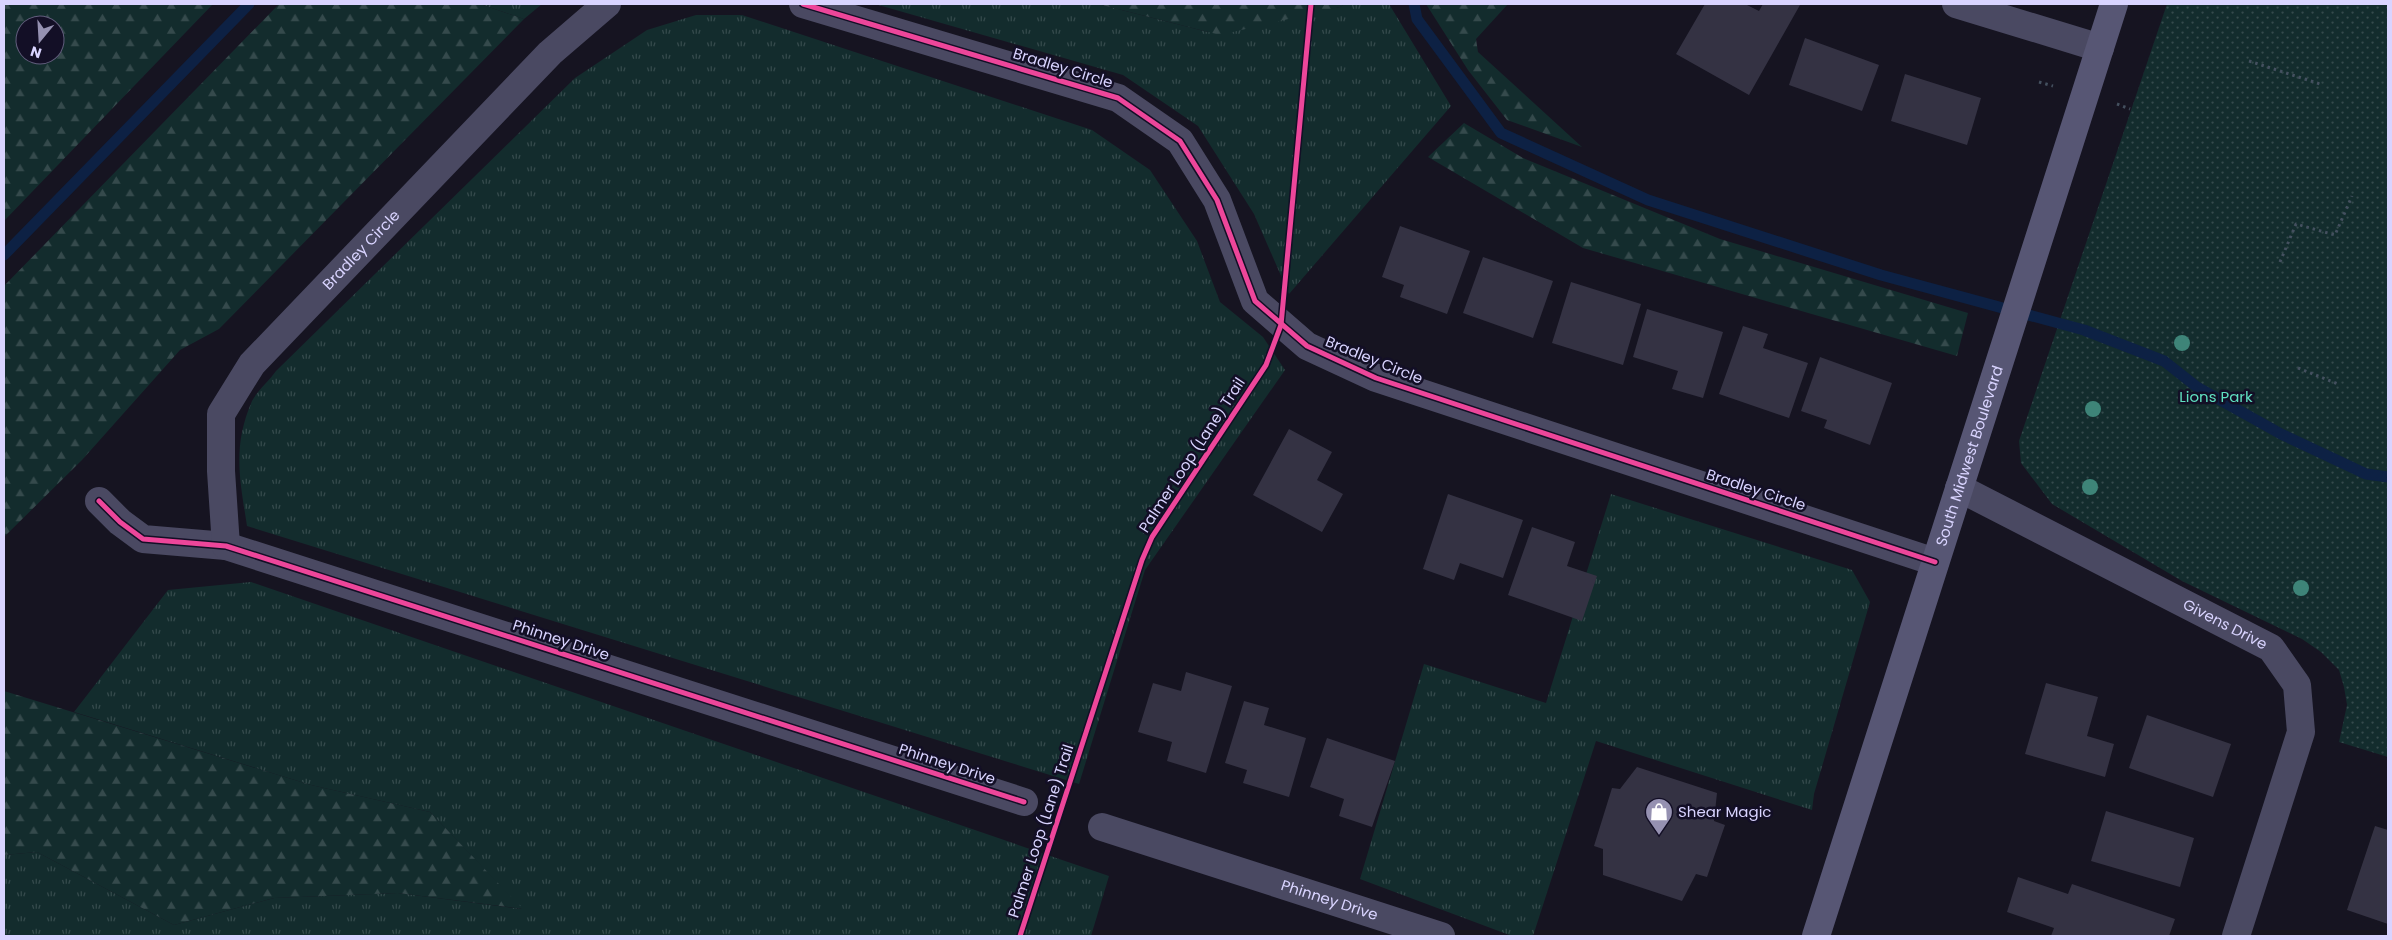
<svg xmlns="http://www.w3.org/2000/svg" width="2392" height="940" font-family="Poppins,sans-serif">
	<defs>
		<pattern id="grass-tufts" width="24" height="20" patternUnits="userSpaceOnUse" patternTransform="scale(1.25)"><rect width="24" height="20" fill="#132c2d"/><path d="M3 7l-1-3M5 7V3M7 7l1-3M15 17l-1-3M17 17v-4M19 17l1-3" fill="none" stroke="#354a4c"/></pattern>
		<pattern id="forest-firs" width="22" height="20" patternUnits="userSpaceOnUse" patternTransform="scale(1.25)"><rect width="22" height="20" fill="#132c2d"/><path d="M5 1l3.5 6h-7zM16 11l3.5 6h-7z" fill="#354a4c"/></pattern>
		<pattern id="park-dots" width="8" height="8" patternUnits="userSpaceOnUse" patternTransform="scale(1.25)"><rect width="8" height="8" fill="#132c2d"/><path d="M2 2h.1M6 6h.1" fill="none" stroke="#354a4c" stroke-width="1.8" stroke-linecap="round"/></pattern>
	</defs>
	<rect width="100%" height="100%" fill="#161421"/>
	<g fill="url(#grass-tufts)">
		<polygon points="480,4 542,4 524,19"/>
		<polygon points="875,4 1098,4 1208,32 1340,7 1345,4 1389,4 1451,106 1289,294 1254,214 1198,126 1123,75"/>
		<path d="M696 15H742L1092 130 1150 170 1197 241 1220 302 1263 337 1285 370 1145 570 1079 784 247 526C240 480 232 447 252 401 257 391 269 381 276 371L575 78 647 30Z"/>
		<polygon points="1611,494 1852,570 1870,602 1814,794 1812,810 1596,741 1533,936 1512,936 1360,879 1424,664 1546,703"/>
		<polygon points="251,582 1109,876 1091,936 4,936 4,855 37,852 174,925 274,898 398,893 522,909 430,812 311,785 74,712 168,590"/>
	</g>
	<g fill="url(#forest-firs)" fill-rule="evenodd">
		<path d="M4 4H213L4 221ZM25 25H55V55H25Z"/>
		<polygon points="279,4 480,4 524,19 219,329 180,350 82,460 4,537 4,286"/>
		<polygon points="1098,4 1345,4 1340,7 1220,35"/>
		<polygon points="1426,4 1508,4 1476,39 1478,52 1582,147 1507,120 1468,70"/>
		<polygon points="1464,123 1523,158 1720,239 1968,313 1957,356 1583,248 1428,157"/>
		<polygon points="4,691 311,785 430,812 523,909 398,893 274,898 174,925 37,852 4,855"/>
	</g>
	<polygon fill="url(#park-dots)" points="2167,4 2388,4 2388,757 2339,742 2347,705 2344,687 2339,670 2321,652 2302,639 2182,581 2052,504 2021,463 2019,441"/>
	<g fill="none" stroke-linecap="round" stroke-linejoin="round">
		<g stroke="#0d2144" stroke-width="11">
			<polyline points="1414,4 1417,19 1501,133 1648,200 1881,275 2084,330 2164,361 2197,387 2281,434 2366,474 2388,477"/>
			<polyline points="4,255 249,4"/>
		</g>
	</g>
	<g fill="#343243">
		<polygon points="1705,4 1745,4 1759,11 1763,4 1800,5 1749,95 1676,54"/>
		<polygon points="1805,38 1879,65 1862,111 1789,85"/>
		<polygon points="1905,74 1981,98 1967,145 1891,121"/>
		<polygon points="1400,226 1470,251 1447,314 1400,297 1404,285 1382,277"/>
		<polygon points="1483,257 1553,281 1533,338 1463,313"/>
		<polygon points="1571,282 1641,304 1623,365 1552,343"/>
		<polygon points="1647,309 1723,332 1703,398 1672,389 1678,371 1633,357"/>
		<polygon points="1743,326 1768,334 1763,348 1808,363 1789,418 1719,394"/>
		<polygon points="1820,357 1892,383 1870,445 1824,428 1827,420 1801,411"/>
		<polygon points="1289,429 1332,452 1317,480 1343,494 1322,532 1253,495"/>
		<polygon points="1448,494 1523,520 1503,578 1460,563 1454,580 1423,569"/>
		<polygon points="1532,527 1575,542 1567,566 1597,576 1582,621 1508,595"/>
		<polygon points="1186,672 1232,686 1206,773 1167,761 1172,742 1138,732 1153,683 1181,691"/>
		<polygon points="2046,683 2098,697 2087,736 2114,744 2105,777 2025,754"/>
		<polygon points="1244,701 1269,708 1264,725 1306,738 1289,797 1243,783 1247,770 1225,763"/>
		<polygon points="2147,715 2231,744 2213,797 2129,768"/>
		<polygon points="1327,738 1395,761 1372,827 1339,816 1344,799 1310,787"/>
		<polygon points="1637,767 1717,793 1714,821 1725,825 1707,877 1696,874 1682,901 1603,875 1603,849 1594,846 1612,788 1620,789"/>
		<polygon points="2106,811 2194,838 2180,887 2091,861"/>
		<polygon points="2375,826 2388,830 2388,924 2347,910"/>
		<polygon points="2018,877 2068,894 2072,884 2175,919 2169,936 2051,936 2054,928 2007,912"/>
	</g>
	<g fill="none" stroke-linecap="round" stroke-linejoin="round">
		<g stroke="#44505f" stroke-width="3" stroke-dasharray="2.5 4" stroke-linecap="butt">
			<polyline points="2249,61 2320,84"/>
			<polyline points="2039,82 2053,86"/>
			<polyline points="2117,104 2130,109"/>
			<polyline points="2280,262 2296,224 2335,235 2352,196"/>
			<polyline points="2298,368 2338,384"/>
		</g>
		<g stroke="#4a4962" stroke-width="28">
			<polyline points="803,4 1118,98 1180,141 1217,200 1255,301 1307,346 1376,378 1935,562"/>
			<polyline points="1956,4 2100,48"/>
			<path id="s1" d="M1959 488 2271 648 2297 685 2301 732 2236 936"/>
			<polyline points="99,501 120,522 143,539 226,546 1024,802"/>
			<path id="s2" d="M226 546 221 471V414L252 364 550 53 607 4"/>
			<path id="s3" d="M1102 827 1441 936"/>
		</g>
		<path stroke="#575674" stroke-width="28" id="s4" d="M1816 936 2114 4"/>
		<defs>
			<g id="cycleway">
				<polyline points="803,4 1118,98 1180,141 1217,200 1255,301 1307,346 1376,378 1935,562"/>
				<polyline points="99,501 120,522 143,539 226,546 1024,802"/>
				<polyline points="1020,936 1142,560 1152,537 1266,365 1281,325 1311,4"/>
			</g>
		</defs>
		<use href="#cycleway" stroke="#130f26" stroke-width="8"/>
		<use href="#cycleway" stroke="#ed469a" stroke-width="5"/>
	</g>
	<g fill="#3e8478">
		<circle cx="2182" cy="343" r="8"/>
		<circle cx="2093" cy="409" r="8"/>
		<circle cx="2090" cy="487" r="8"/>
		<circle cx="2301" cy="588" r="8"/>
	</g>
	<defs>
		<symbol id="shop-pin" viewBox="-11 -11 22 30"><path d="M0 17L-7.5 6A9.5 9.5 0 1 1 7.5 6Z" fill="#9591b1" stroke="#130f26"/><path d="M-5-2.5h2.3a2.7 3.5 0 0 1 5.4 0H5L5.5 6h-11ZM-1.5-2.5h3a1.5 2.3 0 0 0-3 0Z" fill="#fff"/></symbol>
	</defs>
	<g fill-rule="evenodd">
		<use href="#shop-pin" x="1643" y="796" width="32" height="43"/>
	</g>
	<g text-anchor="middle" stroke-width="5" stroke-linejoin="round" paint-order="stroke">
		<g font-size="15" fill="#d9d4ff" stroke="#130f26">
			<text transform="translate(1063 68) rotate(17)" y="5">Bradley Circle</text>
			<text dy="5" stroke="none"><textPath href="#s2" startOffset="349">Bradley Circle</textPath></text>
			<text transform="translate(1374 360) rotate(22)" y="5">Bradley Circle</text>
			<text transform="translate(1192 455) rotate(-57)" y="5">Palmer Loop (Lane) Trail</text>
			<text dy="5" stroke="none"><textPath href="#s4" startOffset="504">South Midwest Boulevard</textPath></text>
			<text transform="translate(1756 490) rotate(18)" y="5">Bradley Circle</text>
			<text dy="5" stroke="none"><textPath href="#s1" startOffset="299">Givens Drive</textPath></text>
			<text transform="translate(561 640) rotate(18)" y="5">Phinney Drive</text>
			<text transform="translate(947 764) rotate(18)" y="5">Phinney Drive</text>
			<text transform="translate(1041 831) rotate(-72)" y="5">Palmer Loop (Lane) Trail</text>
			<text dy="5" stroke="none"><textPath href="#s3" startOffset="239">Phinney Drive</textPath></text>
		</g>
		<g font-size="15" fill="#5fe0c0" stroke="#130f26">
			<text x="2216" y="402">Lions Park</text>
		</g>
		<g font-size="15" fill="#d9d4ff" stroke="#130f26" text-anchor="start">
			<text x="1678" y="817">Shear Magic</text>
		</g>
	</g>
	<rect width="2392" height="940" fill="none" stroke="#d9d4ff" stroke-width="10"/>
	<g transform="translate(40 40) rotate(198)"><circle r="24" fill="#130f26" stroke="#625e7d"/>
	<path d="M0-4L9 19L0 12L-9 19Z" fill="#9591b1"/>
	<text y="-8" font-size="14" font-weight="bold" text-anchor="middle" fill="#d9d4ff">N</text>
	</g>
</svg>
